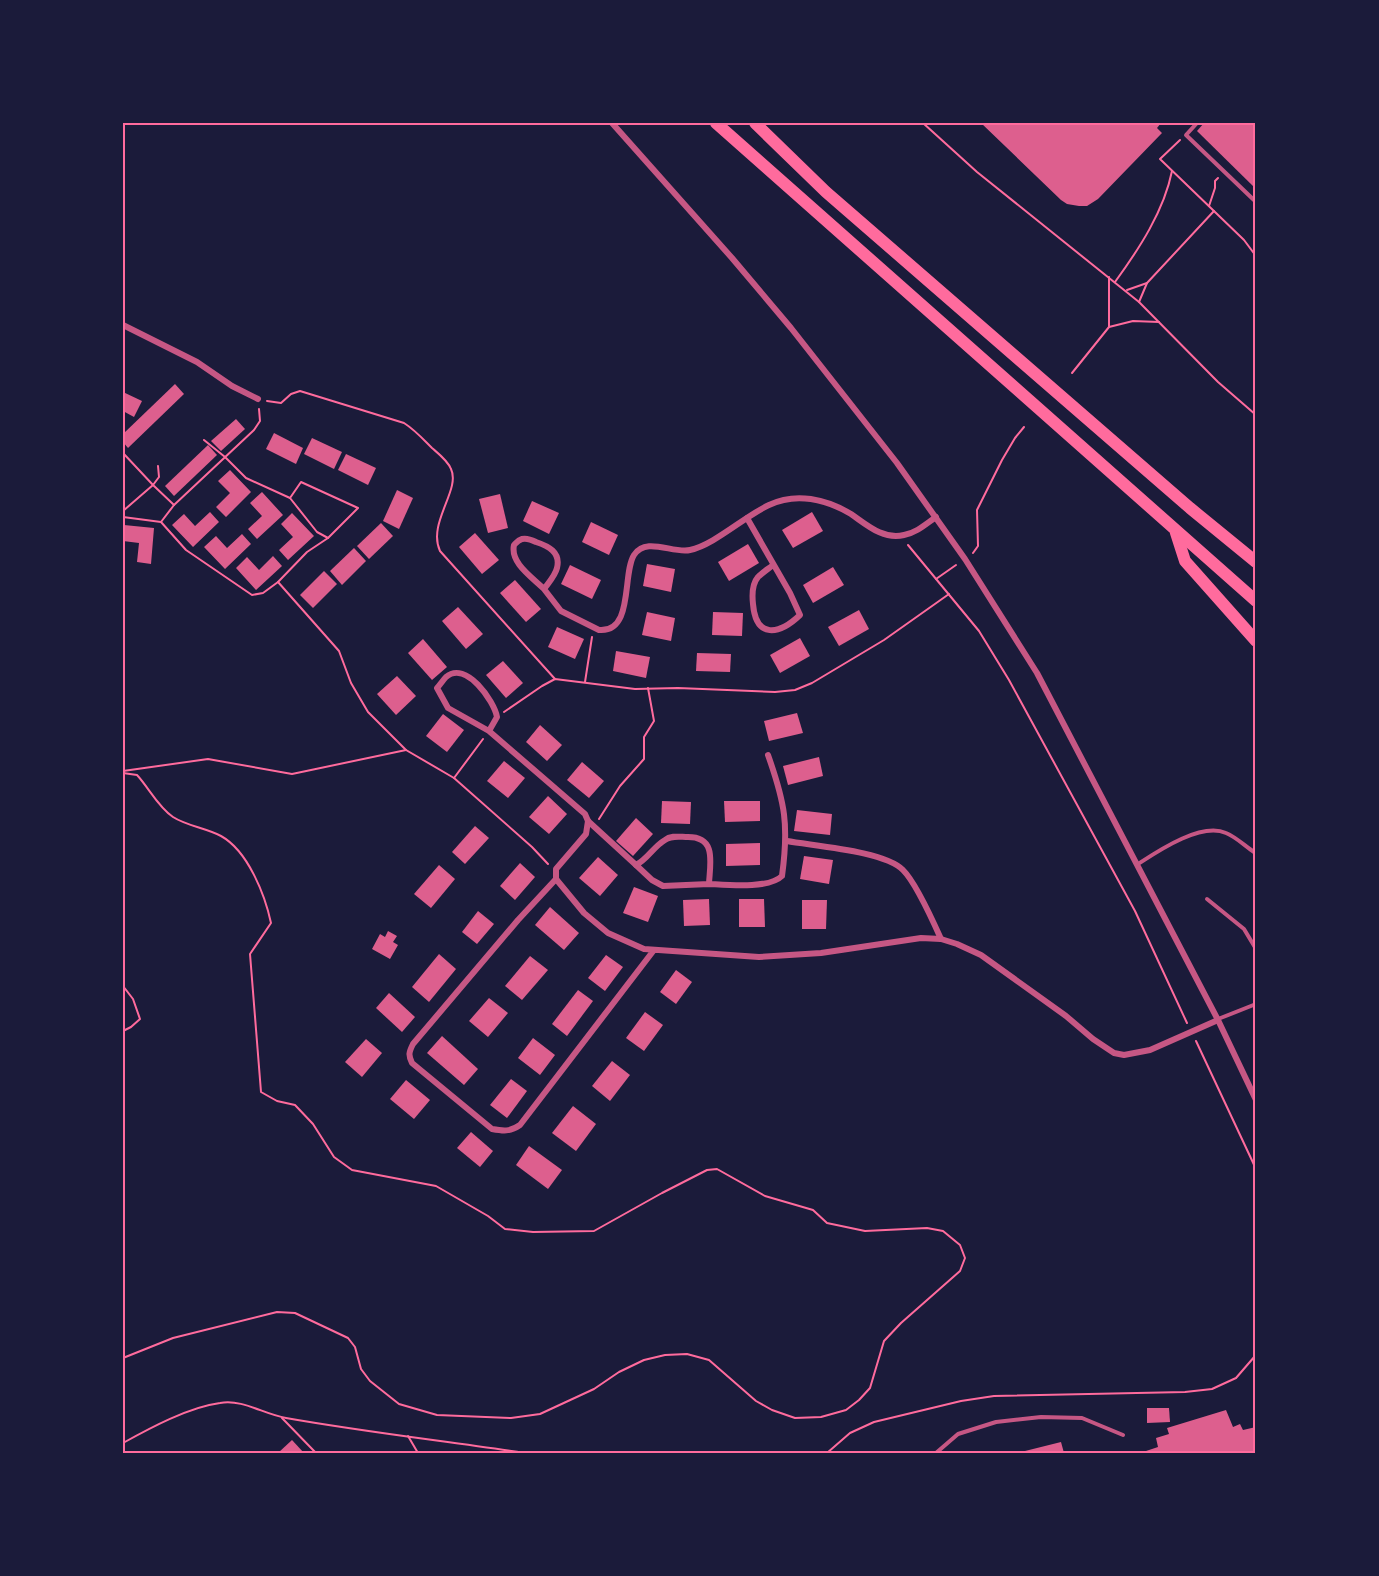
<svg xmlns="http://www.w3.org/2000/svg" width="1379" height="1576" font-family="'Fira Sans Condensed',sans-serif">
	<rect width="100%" height="100%" fill="#1b1b3a"/>
	<g fill="#dd5f8e">
		<polygon points="981,123 1161,123 1157,128 1162,133 1098,199 1087,206 1079,206 1067,204 1061,200"/>
		<polygon points="1204,123 1256,123 1256,189 1197,131"/>
		<polygon points="175,384 184,394 128,448 123,442 123,434"/>
		<polygon points="123,392 142,401 134,417 123,411"/>
		<polygon points="236,419 245,429 221,451 211,441"/>
		<polygon points="274,433 303,448 296,464 266,449"/>
		<polygon points="312,438 342,452 334,469 304,454"/>
		<polygon points="208,445 217,455 174,496 165,486"/>
		<polygon points="346,454 376,468 368,485 338,470"/>
		<polygon points="230,470 251,492 226,517 216,507 230,493 218,481"/>
		<polygon points="397,490 413,498 399,529 383,521"/>
		<polygon points="262,492 283,515 257,539 248,529 262,516 250,503"/>
		<polygon points="500,494 508,528 488,533 479,499"/>
		<polygon points="532,501 559,513 549,534 523,521"/>
		<polygon points="210,512 219,522 193,547 172,525 184,514 195,526"/>
		<polygon points="812,512 823,531 793,548 782,530"/>
		<polygon points="292,513 314,536 288,560 279,550 293,537 281,524"/>
		<polygon points="591,522 618,535 609,555 582,542"/>
		<polygon points="381,523 393,536 369,559 357,546"/>
		<polygon points="124,525 154,528 151,564 137,562 139,543 123,541"/>
		<polygon points="475,533 499,560 482,574 459,547"/>
		<polygon points="242,534 251,544 225,569 204,547 216,536 227,548"/>
		<polygon points="748,544 759,563 729,581 718,562"/>
		<polygon points="354,548 366,561 342,585 330,571"/>
		<polygon points="273,556 282,566 256,590 236,568 247,557 259,570"/>
		<polygon points="647,564 675,569 671,592 643,586"/>
		<polygon points="570,565 601,580 592,599 561,584"/>
		<polygon points="833,567 844,585 813,603 803,585"/>
		<polygon points="324,571 337,584 313,608 300,595"/>
		<polygon points="515,580 541,609 526,622 500,593"/>
		<polygon points="458,607 483,634 466,649 442,621"/>
		<polygon points="859,610 869,629 839,646 828,627"/>
		<polygon points="647,612 675,618 671,641 642,635"/>
		<polygon points="713,612 743,613 742,636 712,635"/>
		<polygon points="557,627 584,639 575,659 548,647"/>
		<polygon points="800,638 810,656 780,673 770,655"/>
		<polygon points="423,639 447,667 432,680 408,653"/>
		<polygon points="616,651 650,657 646,678 613,671"/>
		<polygon points="697,653 731,654 730,672 696,671"/>
		<polygon points="503,661 523,683 506,698 486,675"/>
		<polygon points="397,676 416,696 396,715 377,694"/>
		<polygon points="797,713 803,733 769,741 764,721"/>
		<polygon points="443,714 464,730 447,752 426,736"/>
		<polygon points="540,725 562,745 547,761 526,742"/>
		<polygon points="819,757 823,776 788,785 783,766"/>
		<polygon points="504,761 525,778 508,798 487,781"/>
		<polygon points="582,762 604,781 589,798 567,780"/>
		<polygon points="548,796 567,814 549,834 529,817"/>
		<polygon points="662,801 691,802 690,824 661,823"/>
		<polygon points="724,801 760,801 760,821 725,822"/>
		<polygon points="797,810 832,814 830,835 794,831"/>
		<polygon points="636,818 653,834 633,856 616,841"/>
		<polygon points="475,826 489,838 465,864 452,852"/>
		<polygon points="760,843 760,865 726,866 726,844"/>
		<polygon points="804,856 833,860 829,884 800,879"/>
		<polygon points="598,857 618,875 600,896 579,878"/>
		<polygon points="520,863 535,877 515,900 500,886"/>
		<polygon points="439,865 455,879 431,908 414,894"/>
		<polygon points="634,887 658,896 648,922 623,913"/>
		<polygon points="709,899 710,925 684,926 683,900"/>
		<polygon points="739,899 764,899 765,927 739,927"/>
		<polygon points="802,900 827,900 826,929 802,929"/>
		<polygon points="550,907 579,933 564,950 535,925"/>
		<polygon points="478,911 494,924 477,944 462,932"/>
		<polygon points="388,931 397,936 393,942 398,945 390,959 372,949 380,934 385,937"/>
		<polygon points="439,954 456,969 429,1002 412,987"/>
		<polygon points="606,955 623,967 605,991 588,978"/>
		<polygon points="530,956 548,970 522,1000 505,986"/>
		<polygon points="676,970 692,982 676,1004 660,992"/>
		<polygon points="578,990 593,1001 567,1036 552,1024"/>
		<polygon points="389,993 415,1017 402,1032 376,1008"/>
		<polygon points="489,998 508,1013 488,1037 469,1021"/>
		<polygon points="645,1012 663,1025 644,1051 626,1038"/>
		<polygon points="442,1036 478,1069 464,1085 427,1053"/>
		<polygon points="533,1038 555,1055 540,1075 518,1058"/>
		<polygon points="366,1039 382,1053 362,1077 345,1062"/>
		<polygon points="612,1061 630,1075 610,1101 592,1086"/>
		<polygon points="511,1079 527,1091 507,1118 490,1105"/>
		<polygon points="406,1080 430,1100 414,1119 390,1099"/>
		<polygon points="573,1106 596,1124 576,1151 552,1133"/>
		<polygon points="471,1132 493,1151 480,1167 457,1148"/>
		<polygon points="529,1146 562,1170 548,1189 516,1165"/>
		<polygon points="1147,1408 1169,1408 1170,1422 1147,1423"/>
		<polygon points="1226,1410 1233,1427 1240,1424 1243,1430 1256,1427 1256,1453 1140,1453 1158,1447 1156,1438 1169,1434 1167,1428"/>
		<polygon points="292,1440 304,1453 278,1453"/>
		<polygon points="1061,1442 1064,1453 1021,1453 1021,1452"/>
	</g>
	<g fill="none" stroke-linecap="round" stroke-linejoin="round">
		<g stroke="#ff6b9d" stroke-width="2">
			<polyline points="923,123 977,172 1139,302 1218,382 1256,415"/>
			<polyline points="1180,140 1160,159 1244,240 1256,256"/>
			<polyline points="1209,206 1215,188 1215,181 1218,178"/>
			<polyline points="1109,277 1109,327"/>
			<path d="M1115 282C1139 249 1164 211 1172 171"/>
			<polyline points="1127,290 1147,283"/>
			<polyline points="1139,302 1147,283 1214,211"/>
			<polyline points="1072,373 1109,327 1133,321 1159,322"/>
			<path d="M267 401 281 403 291 394 300 391 404 423C415 430 423 439 432 448 439 454 448 461 451 469 461 490 427 523 440 551L555 679"/>
			<polyline points="204,440 225,457 246,478 290,498 301,482 358,508 328,538 307,552 278,582 263,593 252,595 186,550 161,522 174,505 254,430 260,421 259,409"/>
			<polyline points="123,453 153,485 123,511"/>
			<polyline points="158,466 159,477 153,485 174,505"/>
			<polyline points="290,498 317,532 328,538"/>
			<polyline points="123,517 161,522"/>
			<polyline points="908,545 979,631 1009,680 1135,911 1187,1023"/>
			<polyline points="973,553 978,546 977,510 1002,460 1015,438 1024,427"/>
			<polyline points="936,579 956,565"/>
			<polyline points="278,582 339,651 351,683 368,712 406,750 454,778 532,847 548,864"/>
			<polyline points="585,682 592,637"/>
			<polyline points="504,712 542,686 555,679 635,689 678,688 775,692 795,690 812,683 884,640 949,594"/>
			<polyline points="123,771 208,759 292,774 406,750"/>
			<path d="M123 773 137 775C149 788 158 807 173 817 187 826 206 828 221 836 248 851 265 895 271 923L250 954 261 1092 277 1101 295 1105 313 1124 334 1157 352 1170 436 1186 488 1216 505 1229 533 1232 594 1231 662 1193 707 1170 717 1169 765 1196 813 1210 827 1223 865 1231 927 1228 943 1231 960 1245 965 1258 960 1271 901 1323 884 1341 870 1388 859 1400 846 1410 821 1417 795 1418 772 1410 756 1401 709 1360 687 1354 665 1355 644 1360 619 1372 594 1389 540 1414 511 1418 437 1415 399 1404 370 1381 361 1369 355 1347 348 1338 295 1313 277 1312 173 1338 123 1358"/>
			<polyline points="454,778 483,739"/>
			<polyline points="599,819 620,786 644,759 644,737 654,721 648,688"/>
			<polyline points="123,986 133,999 140,1019 131,1027 123,1031"/>
			<polyline points="1196,1041 1256,1169"/>
			<polyline points="282,1418 316,1453"/>
			<polyline points="408,1436 418,1453"/>
			<path d="M123 1443C150 1428 189 1407 220 1403 243 1399 263 1414 286 1418 365 1432 445 1441 525 1453"/>
			<polyline points="827,1453 850,1433 874,1422 961,1401 994,1396 1185,1392 1212,1389 1236,1378 1255,1356 1256,1351"/>
		</g>
		<g stroke="#c65784" stroke-width="4">
			<polyline points="1197,123 1186,135 1256,202"/>
			<path d="M1138 864C1158 851 1201 822 1226 833 1236 837 1245 846 1254 852L1256 855"/>
			<polyline points="1207,899 1244,929 1256,949"/>
			<polyline points="1218,1019 1256,1004"/>
			<polyline points="936,1453 958,1434 996,1422 1041,1417 1082,1418 1123,1435"/>
		</g>
		<g stroke="#c65784" stroke-width="6">
			<polyline points="612,123 732,258 791,328 897,463 965,559 1037,673 1218,1020 1256,1100"/>
			<polyline points="123,325 197,362 232,386 258,399"/>
			<path d="M747 518 790 593 800 615C779 635 756 639 753 604 752 595 752 584 758 577 762 573 768 569 773 565"/>
			<path d="M544 589C532 577 510 563 514 545 516 543 518 540 522 539 526 538 532 540 536 542 548 546 561 552 557 568 555 576 549 582 544 589L561 611 599 630C634 633 622 574 634 555 646 536 673 554 690 550 714 545 745 516 769 505 796 492 826 499 851 514 867 525 883 540 904 535 916 533 926 524 936 517"/>
			<path d="M489 731 497 717C494 701 466 660 446 677 443 680 440 685 437 688L448 708 489 731 585 814 588 821 636 865"/>
			<path d="M787 841C814 846 885 851 903 870 916 883 933 921 941 939"/>
			<polyline points="556,879 556,869 586,834 588,821"/>
			<path d="M709 884 663 886 652 880 636 865C648 859 653 847 665 840 671 835 680 837 688 837 717 837 710 863 709 884 728 885 769 889 782 876 789 825 785 803 768 755"/>
			<path d="M654 950 520 1125C510 1132 503 1131 492 1129L412 1063C408 1055 409 1052 413 1044L518 920 556 879 584 913 608 933 644 949 759 957 821 953 921 938 941 939 957 944 981 955 1066 1016 1093 1039 1114 1053 1124 1055 1150 1050 1218 1020"/>
		</g>
		<g stroke="#ff6b9d" stroke-width="12">
			<polyline points="716,123 1256,601"/>
			<polyline points="755,123 826,192 1190,508 1256,562"/>
			<polyline points="1176,533 1185,561 1256,641"/>
		</g>
	</g>
	<rect width="1379" height="1576" fill="none" stroke="#1b1b3a" stroke-width="249"/>
	<rect x="124" y="124" width="1130" height="1328" fill="none" stroke="#ff6b9d" stroke-width="2"/>
</svg>
